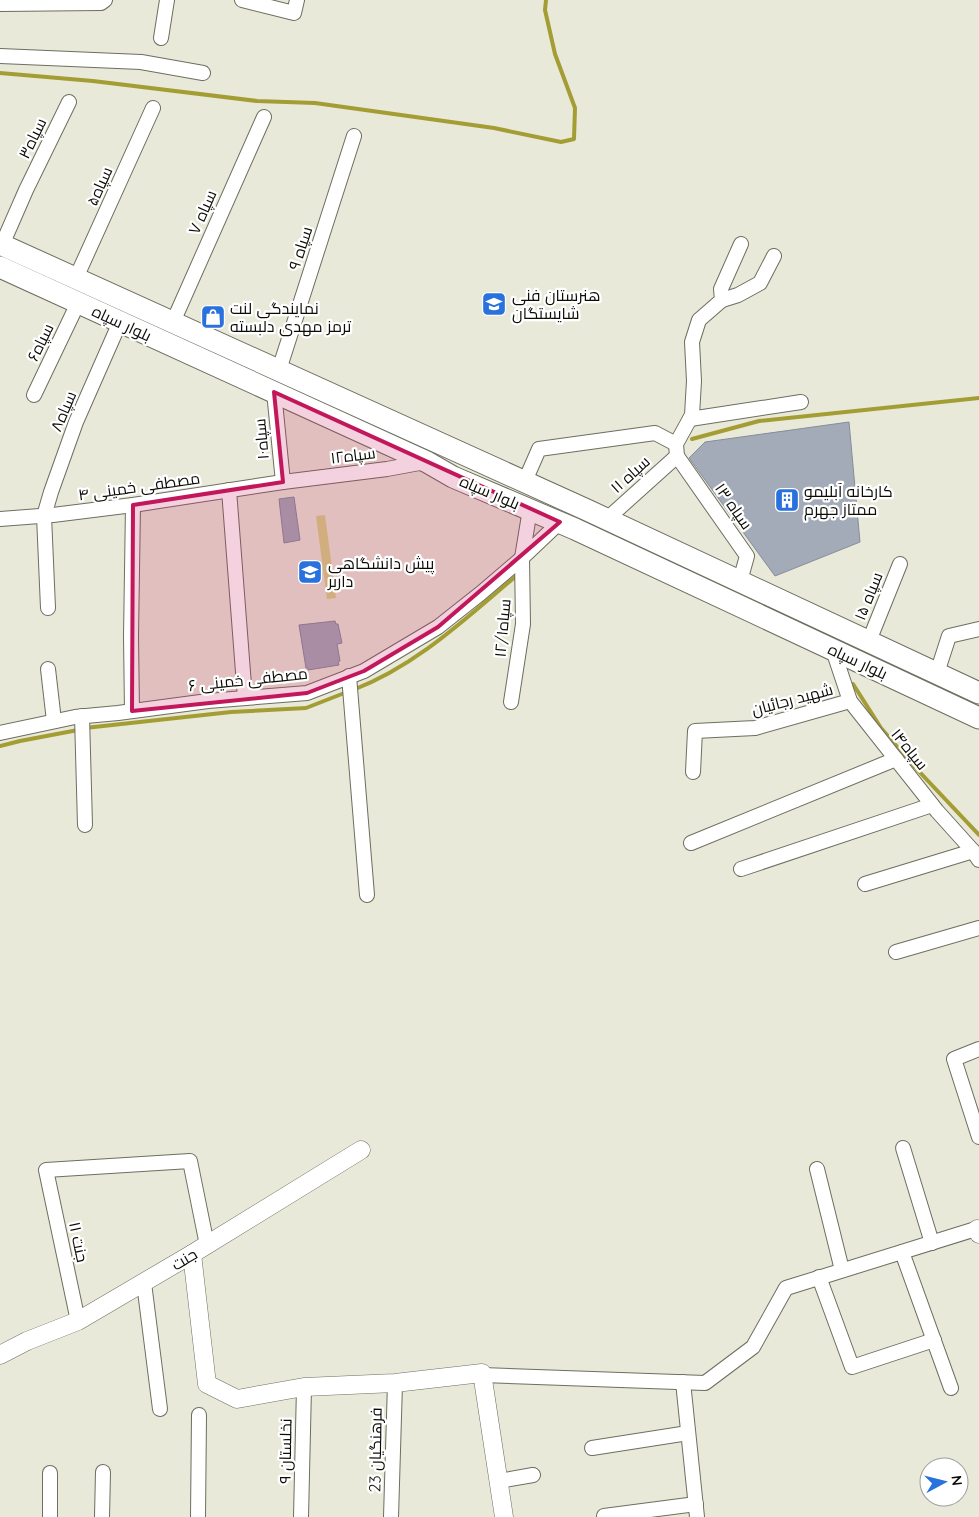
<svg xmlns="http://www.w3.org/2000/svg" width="979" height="1517" font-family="Quicksand,Cairo,sans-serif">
	<rect width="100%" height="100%" fill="#e9e9d9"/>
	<polygon fill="#d6d386" points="325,515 336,598 327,599 316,516"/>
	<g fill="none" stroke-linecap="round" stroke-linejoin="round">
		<g stroke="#a39d34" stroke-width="4">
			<polyline points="0,73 93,81 257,101 315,103 494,128 561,142 574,139 575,108 555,54 545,10 546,0"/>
			<polyline points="692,439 759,421 979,398"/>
			<polyline points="853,684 881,728 911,763 979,835"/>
			<path d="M353 690C416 666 465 619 515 577"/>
			<polyline points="85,728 231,712 306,708 347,692"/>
			<polyline points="0,746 20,741 78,730"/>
		</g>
	</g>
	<g fill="#a2abb7" stroke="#858d99">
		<polygon points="849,422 860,542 775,576 689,458 705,442"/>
		<polygon points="294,497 300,540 284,543 279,499"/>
		<polygon points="335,621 336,624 338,624 342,643 337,644 340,661 338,662 339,665 308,670 308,668 306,668 299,625"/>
	</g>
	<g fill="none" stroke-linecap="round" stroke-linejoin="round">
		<defs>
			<g id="minor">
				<polyline points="242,0 294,13 297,0"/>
				<polyline points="0,4 101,3 105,0"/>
				<polyline points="161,38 167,0"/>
				<polyline points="0,56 141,62 203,73"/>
				<polyline points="2,245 26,190 69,102"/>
				<polyline points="76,278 153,108"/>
				<polyline points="722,300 738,295 760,283 774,256"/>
				<polyline points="173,322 264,117"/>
				<polyline points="279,370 354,136"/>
				<polyline points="274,392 283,482"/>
				<polyline points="34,395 78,303"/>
				<polyline points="690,419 801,402"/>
				<polyline points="677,456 676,444 692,415 694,381 692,342 699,320 722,300 721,289 741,244"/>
				<polyline points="677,456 747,556 740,581"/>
				<polyline points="525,481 539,449 655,433 676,444"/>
				<polyline points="229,490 245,698"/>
				<polyline points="0,519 53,515 133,505 283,482 387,469 425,462"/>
				<polyline points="607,519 677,456"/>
				<polyline points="48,608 44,516 51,492 76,422 120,322"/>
				<polyline points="869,641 900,564"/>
				<polyline points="833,650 850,701 937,811 973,851 979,860"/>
				<polyline points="48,669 54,721"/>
				<polyline points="937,673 949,636 979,629"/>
				<polyline points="349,676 367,895"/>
				<polyline points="511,702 523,624 522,558 530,509"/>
				<polyline points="132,711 131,637 133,505"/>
				<polyline points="82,716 85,825"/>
				<polyline points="0,733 75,717 118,713 208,701 307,693 364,671 438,627 481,593 522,558 560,522"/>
				<polyline points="693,772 695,731 755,728 850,701"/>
				<polyline points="691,843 896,759"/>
				<polyline points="741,869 932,805"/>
				<polyline points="865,884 973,851"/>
				<polyline points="896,952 979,928"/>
				<polyline points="979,1049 954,1059 979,1137"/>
				<polyline points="903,1148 932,1243"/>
				<polyline points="817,1169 842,1270"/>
				<polyline points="902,1252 951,1388"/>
				<polyline points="819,1277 852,1367 934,1340"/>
				<polyline points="144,1283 160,1409"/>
				<polyline points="78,1321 46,1170 190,1161 207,1245"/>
				<polyline points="482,1375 705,1383 753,1347 786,1288 979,1228"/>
				<polyline points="683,1382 697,1517"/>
				<polyline points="592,1448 688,1433"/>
				<polyline points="50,1473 50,1517"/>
				<polyline points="499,1481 533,1475"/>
				<polyline points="604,1516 696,1504"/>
				<polyline points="102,1517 103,1472"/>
				<polyline points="198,1517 199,1415"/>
				<polyline points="301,1517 304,1387"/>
				<polyline points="391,1517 395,1383"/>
			</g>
			<g id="tertiary">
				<polyline points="977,1229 979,1234"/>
				<polyline points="192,1254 207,1384 237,1399 304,1387 395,1383 482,1373 504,1517"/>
				<polyline points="0,1355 27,1341 78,1321 192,1254 361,1150"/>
			</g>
			<g id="primary">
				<polyline points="0,244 587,510 979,693"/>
				<polyline points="0,267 427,462 453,477 575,529 979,718"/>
			</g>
		</defs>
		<use href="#minor" stroke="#6e6e60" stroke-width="16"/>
		<use href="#tertiary" stroke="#6e6e60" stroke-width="19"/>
		<use href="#primary" stroke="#6e6e60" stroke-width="23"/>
		<use href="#minor" stroke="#fff" stroke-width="14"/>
		<use href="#tertiary" stroke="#fff" stroke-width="18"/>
		<use href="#primary" stroke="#fff" stroke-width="21"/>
	</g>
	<path fill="#c2185b" fill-opacity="0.2" stroke="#c2185b" stroke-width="4" stroke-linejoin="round" d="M274 392 560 522 438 627 364 671 307 693 132 711 133 505 283 482Z"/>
	<defs>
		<symbol id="school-square" viewBox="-11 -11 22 22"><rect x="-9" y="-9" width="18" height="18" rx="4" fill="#2971dd" stroke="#fff"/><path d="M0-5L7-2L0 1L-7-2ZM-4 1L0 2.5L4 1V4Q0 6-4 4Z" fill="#fff"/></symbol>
		<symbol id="shop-square" viewBox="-11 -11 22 22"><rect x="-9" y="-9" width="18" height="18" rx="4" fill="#2971dd" stroke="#fff"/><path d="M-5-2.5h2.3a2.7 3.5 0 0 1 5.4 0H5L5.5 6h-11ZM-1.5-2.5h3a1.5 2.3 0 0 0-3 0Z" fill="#fff"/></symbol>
		<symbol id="building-square" viewBox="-11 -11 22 22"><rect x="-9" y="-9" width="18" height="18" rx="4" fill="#2971dd" stroke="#fff"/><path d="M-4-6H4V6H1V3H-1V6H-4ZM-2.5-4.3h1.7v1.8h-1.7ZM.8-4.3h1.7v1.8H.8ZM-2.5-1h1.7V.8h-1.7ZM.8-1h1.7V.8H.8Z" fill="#fff"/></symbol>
	</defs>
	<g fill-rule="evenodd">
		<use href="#school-square" x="480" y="290" width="28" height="28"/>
		<use href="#shop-square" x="199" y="303" width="28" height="28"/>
		<use href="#building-square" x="773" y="486" width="28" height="28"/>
		<use href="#school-square" x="296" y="558" width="28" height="28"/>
	</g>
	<g text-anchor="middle" stroke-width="4.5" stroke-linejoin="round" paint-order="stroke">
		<g font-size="16" fill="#0c0c07" stroke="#fff">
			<text transform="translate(32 138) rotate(-64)" y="6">سپاه۳</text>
			<text transform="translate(99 186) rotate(-66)" y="6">سپاه۵</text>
			<text transform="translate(202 212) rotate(-66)" y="6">سپاه ۷</text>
			<text transform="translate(300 248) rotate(-72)" y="6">سپاه ۹</text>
			<text transform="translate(122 323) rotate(25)" y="6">بلوار سپاه</text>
			<text transform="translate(40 342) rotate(-64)" y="6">سپاه۶</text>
			<text transform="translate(63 411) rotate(-67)" y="6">سپاه۸</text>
			<text transform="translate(261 439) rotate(-95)" y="6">سپاه۱۰</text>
			<text transform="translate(353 455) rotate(-7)" y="6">سپاه۱۲</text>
			<text transform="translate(630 474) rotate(-42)" y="6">سپاه ۱۱</text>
			<text transform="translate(139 486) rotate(-8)" y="6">مصطفی خمینی ۴</text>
			<text transform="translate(490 492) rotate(23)" y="6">بلوار سپاه</text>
			<text transform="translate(734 506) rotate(55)" y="6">سپاه ۱۳</text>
			<text transform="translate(868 596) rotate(-68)" y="6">سپاه ۱۵</text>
			<text transform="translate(502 628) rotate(-85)" y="6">سپاه۱۲/۱</text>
			<text transform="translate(858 661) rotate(25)" y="6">بلوار سپاه</text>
			<text transform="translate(248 679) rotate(-6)" y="6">مصطفی خمینی ۶</text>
			<text transform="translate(792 699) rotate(-15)" y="6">شهید رجائیان</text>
			<text transform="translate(910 749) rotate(51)" y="6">سپاه۱۴</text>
			<text transform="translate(79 1242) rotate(78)" y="6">جنت ۱۱</text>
			<text transform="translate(184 1259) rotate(-31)" y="6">جنت</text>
			<text transform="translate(375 1450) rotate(-89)" y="6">فرهنگیان 23</text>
			<text transform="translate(285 1451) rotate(-89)" y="6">نخلستان ۹</text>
		</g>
		<g font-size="16" fill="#0c0c07" stroke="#fff" text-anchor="start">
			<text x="512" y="301">هنرستان فنی<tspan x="512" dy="18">شایستگان</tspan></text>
			<text x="230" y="314">نمایندگی لنت<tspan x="230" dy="18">ترمز مهدی دلبسته</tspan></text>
			<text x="804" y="497">کارخانه آبلیمو<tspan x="804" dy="18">ممتاز جهرم</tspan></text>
			<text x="328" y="569">پیش دانشگاهی<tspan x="328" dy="18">داربر</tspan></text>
		</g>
	</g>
	<g transform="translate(944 1482) rotate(83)"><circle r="24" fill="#ffffff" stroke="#9e9e9c"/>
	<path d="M0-4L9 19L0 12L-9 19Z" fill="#2971dd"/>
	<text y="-8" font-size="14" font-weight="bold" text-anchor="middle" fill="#0c0c07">N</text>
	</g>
</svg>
